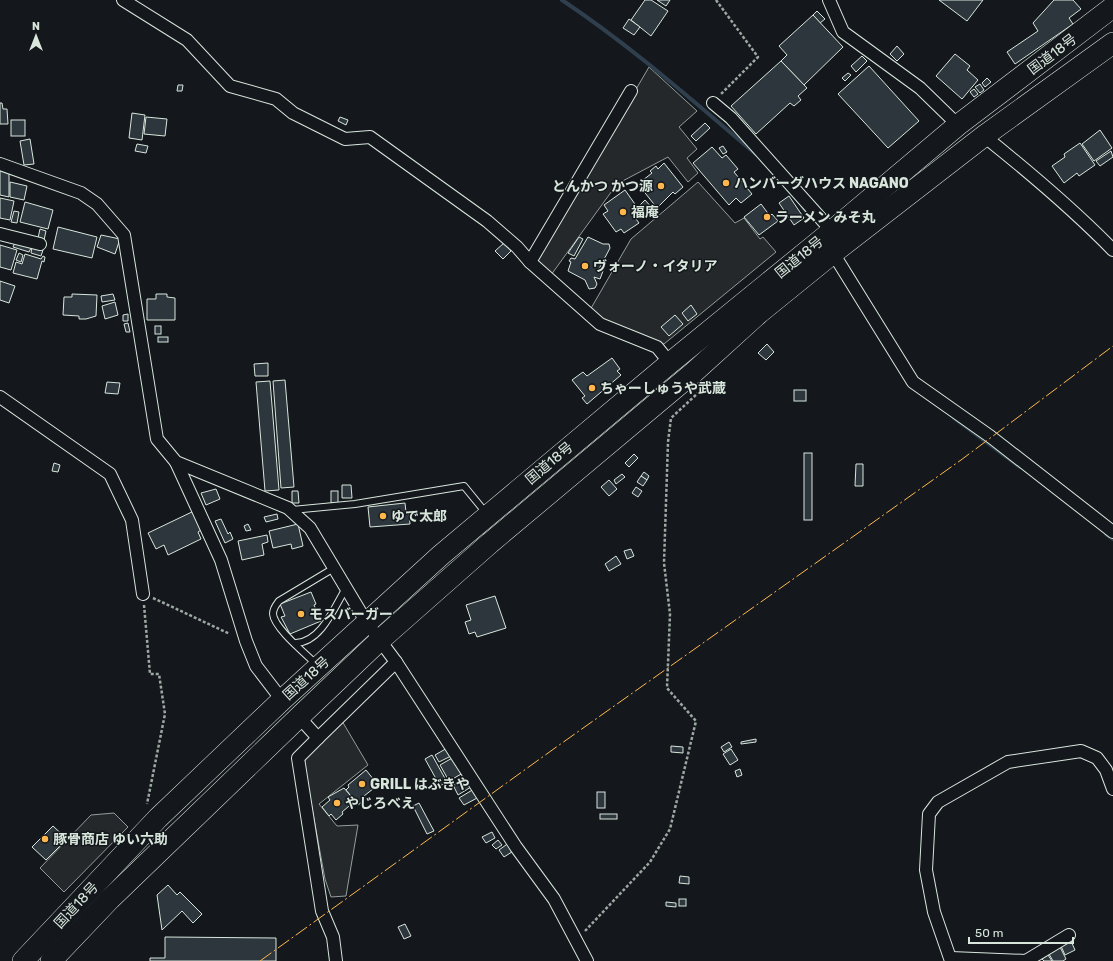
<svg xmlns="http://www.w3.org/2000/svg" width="1113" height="961" font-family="Rubik,'Noto Sans JP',sans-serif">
	<rect width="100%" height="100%" fill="#14181c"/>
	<g fill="#24282b" stroke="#939e99">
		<polygon points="649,67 697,111 679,127 697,149 687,158 698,173 688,182 668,157 617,184 551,275 539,265 538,257"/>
		<polygon points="698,182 735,223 744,218 760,239 763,237 776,252 664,344 637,336 599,317 590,310 631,239"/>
		<polygon points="342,721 368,765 319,804 337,826 358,825 346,896 331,897 325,879 304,764 307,753"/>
		<polygon points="114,813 128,827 64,892 40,868 91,815"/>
	</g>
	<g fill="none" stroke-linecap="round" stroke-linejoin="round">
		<g stroke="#2f3f4d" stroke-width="4">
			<path d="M562 0C631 46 693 101 757 155"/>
			<polyline points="801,204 810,218"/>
			<polyline points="954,418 1020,467"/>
			<polyline points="1106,534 1113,539"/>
		</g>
	</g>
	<g fill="#2c363c" stroke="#d8e6dc">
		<polygon points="645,0 651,0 668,11 651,36 631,20"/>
		<polygon points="657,0 670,0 666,6"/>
		<polygon points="939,0 983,0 967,21"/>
		<polygon points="1054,0 1073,0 1081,9 1069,18 1073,24 1015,64 1007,52 1038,31 1033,23"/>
		<polygon points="817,11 825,19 820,23 813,15"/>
		<polygon points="813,15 843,47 804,85 781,61 787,55 779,46"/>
		<polygon points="629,19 640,27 634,35 623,28"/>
		<polygon points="897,46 904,54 897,61 890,54"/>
		<polygon points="955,54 970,66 967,70 978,80 962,99 936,76"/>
		<polygon points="862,56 867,61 856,72 851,66"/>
		<polygon points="781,61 807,88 798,96 801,100 794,106 790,103 756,134 731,106"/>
		<polygon points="869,66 919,121 888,148 838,94"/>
		<polygon points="848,73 851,75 845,81 842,78"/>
		<polygon points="987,78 991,82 985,87 982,83"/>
		<polygon points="980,84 984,90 980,93 975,87"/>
		<polygon points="178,85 183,85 182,91 177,91"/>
		<polygon points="974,89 978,94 974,97 970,92"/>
		<polygon points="0,103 2,103 3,109 7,109 8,124 0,124"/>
		<polygon points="132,113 145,115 142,140 129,138"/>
		<polygon points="146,117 167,119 165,136 144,134"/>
		<polygon points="340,117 348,120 346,125 338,121"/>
		<rect x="11" y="120" width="14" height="16"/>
		<polygon points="705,123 710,128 696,141 691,136"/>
		<polygon points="1100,130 1112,148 1094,161 1082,144"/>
		<polygon points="30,139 34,164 24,165 20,141"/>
		<polygon points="1080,143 1095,165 1079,176 1077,173 1064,183 1052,166 1065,157 1064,154"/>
		<polygon points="137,144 148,146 146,153 135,151"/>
		<polygon points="723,146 727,152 723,154 719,148"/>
		<polygon points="712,147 722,158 726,155 738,169 734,172 752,194 741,203 736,198 729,205 693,163"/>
		<polygon points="1111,151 1113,157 1100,166 1096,161"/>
		<polygon points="664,163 683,187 675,194 673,192 657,208 638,184 652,173 650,171 656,166 658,169"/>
		<polygon points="0,169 9,169 9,197 0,195"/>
		<polygon points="10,182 27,186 24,200 10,197"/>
		<polygon points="625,190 642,214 636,219 639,223 624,233 621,229 616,232 603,214 608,211 604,205"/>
		<polygon points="789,196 804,218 794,225 779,203"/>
		<polygon points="0,198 14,201 10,220 0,218"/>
		<polygon points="645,200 654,210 649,215 640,205"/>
		<polygon points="25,202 53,210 48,229 20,222"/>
		<polygon points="761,204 770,216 772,214 778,221 759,235 744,217"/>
		<polygon points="14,211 19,212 17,223 11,222"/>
		<polygon points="58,227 97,237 92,258 53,249"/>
		<polygon points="40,229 46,231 44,240 38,238"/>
		<polygon points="101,235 120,239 115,254 97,247"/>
		<polygon points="579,237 583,239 574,256 568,253"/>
		<polygon points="588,237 603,244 609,244 610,248 599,269 603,271 600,279 594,277 597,284 595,288 589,289 585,280 568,271 571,262 569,261 571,258 575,259"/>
		<polygon points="16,240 32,246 29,252 13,247"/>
		<polygon points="504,243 511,251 503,259 495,251"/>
		<polygon points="0,245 17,250 11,270 0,267"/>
		<polygon points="32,247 43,250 41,256 31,253"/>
		<polygon points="19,253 23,255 21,262 16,260"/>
		<polygon points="25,254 41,259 43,256 45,257 44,262 42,261 37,279 13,273 16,262 22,264"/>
		<polygon points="0,281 15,286 9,303 0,300"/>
		<polygon points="72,294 97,295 96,316 86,319 79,319 79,316 63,315 64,297 72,297"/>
		<polygon points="113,294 115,300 102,302 101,296"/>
		<polygon points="156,294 167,294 167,297 175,298 175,320 147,320 147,299 156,299"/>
		<polygon points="115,302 118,315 105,319 102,306"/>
		<polygon points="691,305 697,314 688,321 682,313"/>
		<polygon points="128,314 128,321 123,321 123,315"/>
		<polygon points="675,315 683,324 669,336 661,327"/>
		<polygon points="128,323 130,332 126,332 124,324"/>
		<rect x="155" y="326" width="6" height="8"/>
		<rect x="158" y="337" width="10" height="5"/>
		<polygon points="767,344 774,352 766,360 758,353"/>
		<polygon points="612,358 620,369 617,371 621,375 587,404 582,398 585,396 572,380 583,372 587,376"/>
		<polygon points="268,363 268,376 255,376 254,364"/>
		<polygon points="285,380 294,487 281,488 273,381"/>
		<polygon points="270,381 279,490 265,491 256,382"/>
		<polygon points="107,382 120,383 118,394 105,393"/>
		<rect x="794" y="390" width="12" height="11"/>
		<rect x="804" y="453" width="8" height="67"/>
		<polygon points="634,454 638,458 629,467 625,463"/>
		<polygon points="54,463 60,465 58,472 52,471"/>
		<polygon points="856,464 863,464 863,486 855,486"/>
		<polygon points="644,472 649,476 647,480 641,476"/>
		<polygon points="622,474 625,477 616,484 614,480"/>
		<polygon points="641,476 647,480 643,486 637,482"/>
		<polygon points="609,480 617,489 609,496 601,487"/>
		<polygon points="342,485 351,485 352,498 342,498"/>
		<polygon points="636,487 642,491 638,497 632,493"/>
		<polygon points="216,489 220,499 206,505 201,493"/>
		<polygon points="292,491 298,491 299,503 292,503"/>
		<rect x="331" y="491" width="7" height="12"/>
		<polygon points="405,503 406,512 409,511 410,524 370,527 368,507"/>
		<polygon points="196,510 201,530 198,532 201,539 168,555 164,545 156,549 148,533"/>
		<polygon points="277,514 278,519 266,522 264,517"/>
		<polygon points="221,519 228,534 230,532 233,539 225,543 215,521"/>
		<polygon points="248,524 251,530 246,531 244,526"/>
		<polygon points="298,524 303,546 292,549 291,544 273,548 269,531"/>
		<polygon points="267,535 268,542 262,544 264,555 242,560 238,541"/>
		<polygon points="631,549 634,556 627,559 624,551"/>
		<polygon points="616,556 621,564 609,571 605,564"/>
		<polygon points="311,592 316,604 314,605 321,621 290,634 281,617 285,616 280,604"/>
		<polygon points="495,596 506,628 477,637 475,632 469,634 465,622 471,620 466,605"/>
		<polygon points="756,739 756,742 741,744 741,742"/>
		<polygon points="729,742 732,747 724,752 721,747"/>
		<polygon points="671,746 683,747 683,753 671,752"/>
		<polygon points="449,747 453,755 439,762 435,755"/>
		<polygon points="731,749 738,760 730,765 723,754"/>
		<polygon points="432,755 447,782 440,786 425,759"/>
		<polygon points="454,757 463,773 449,781 440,765"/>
		<polygon points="740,769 742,775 737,777 735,771"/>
		<polygon points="366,770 378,785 364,796 366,799 358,805 346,790 349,787 348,785"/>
		<polygon points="466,778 471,787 458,795 453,785"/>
		<polygon points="344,788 355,801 342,812 343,814 336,820 331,814 329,816 322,807 330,800 328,797"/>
		<polygon points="474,789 479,797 464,805 459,798"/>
		<rect x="597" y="792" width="8" height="16"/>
		<polygon points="419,803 434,831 427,834 413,806"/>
		<rect x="600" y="814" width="17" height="5"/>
		<polygon points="53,826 67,839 46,860 32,847"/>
		<polygon points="492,832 495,838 486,843 482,837"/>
		<polygon points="498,840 502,845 496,849 492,845"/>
		<polygon points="510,842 515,850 504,857 499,850"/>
		<polygon points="680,876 689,877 689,884 679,883"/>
		<polygon points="168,885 177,895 180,892 202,914 193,923 182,911 162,930 157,895"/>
		<rect x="679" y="899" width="7" height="7"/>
		<polygon points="666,902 676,903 676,907 666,906"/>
		<polygon points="405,924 411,936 404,939 398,927"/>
		<polygon points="165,937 276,938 276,961 150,961 150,958 165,958"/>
		<polygon points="1071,941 1075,950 1065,955 1061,946"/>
		<polygon points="1060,947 1066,959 1063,961 1053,961 1049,954"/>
		<polygon points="1048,955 1052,961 1044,961 1042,959"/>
	</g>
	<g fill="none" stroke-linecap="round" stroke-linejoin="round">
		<defs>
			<g id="service">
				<polyline points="292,510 355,504 464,486 486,513"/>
				<path d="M296 643C321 642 334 608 346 588"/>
				<path d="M316 664C306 654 274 628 273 614 273 608 276 605 279 601L334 568"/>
			</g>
			<g id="minor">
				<polyline points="123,0 187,40 230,86 276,99 293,113 345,139 370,137 487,221 517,247 530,262"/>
				<polyline points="829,0 843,32 920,88 958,125"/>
				<polyline points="631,91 530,262 600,324 657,347 670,363"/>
				<polyline points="713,103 731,118 832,231"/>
				<path d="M984 136C1029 172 1073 209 1113 250"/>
				<polyline points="0,164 81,193 97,204 124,235 157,439 176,462 288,508 310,528 367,623 396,662 516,847 554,899 587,961"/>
				<polyline points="0,234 40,244"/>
				<polyline points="833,253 913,382 991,437 1113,532"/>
				<polyline points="0,397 110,474 132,520 143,594"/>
				<polyline points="176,462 221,560 246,641 256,666 282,700"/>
				<polyline points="299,717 318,738 298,758 322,911 333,937 336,961"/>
				<polyline points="318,738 396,662"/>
				<polyline points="951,958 1026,961 1069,935"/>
				<polyline points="951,961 934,912 926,870 929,814 938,802 1008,762 1081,751 1097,758 1106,770 1113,789"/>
			</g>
			<g id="trunk">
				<polyline points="23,961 158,818 282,700 441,555 670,363 832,231 958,125 1113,7"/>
				<polyline points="51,961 110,899 299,717 380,640 490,543 694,372 759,313 833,253 984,136 1113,43"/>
			</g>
		</defs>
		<use href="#service" stroke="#d8e6dc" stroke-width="8"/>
		<use href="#minor" stroke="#d8e6dc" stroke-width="14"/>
		<use href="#trunk" stroke="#d8e6dc" stroke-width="22"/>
		<g stroke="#9da8a2" stroke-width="2.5" stroke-dasharray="3 2" stroke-linecap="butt">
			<polyline points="716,0 758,57 721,94"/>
			<polyline points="153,598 230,634"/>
			<polyline points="144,605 150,674 159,674 165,714 147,804"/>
			<polyline points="585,931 650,862 670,829 696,721 667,688 670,614 664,563 668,442 671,418 698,393"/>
		</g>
		<use href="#service" stroke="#14181c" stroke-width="6"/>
		<use href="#minor" stroke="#14181c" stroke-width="12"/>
		<use href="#trunk" stroke="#14181c" stroke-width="21"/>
		<polyline stroke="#ffb74d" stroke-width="1" stroke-dasharray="14 3 2 3" stroke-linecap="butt" points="260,961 555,748 961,460 1113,346"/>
	</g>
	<g fill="#ffb74d" stroke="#14181c" stroke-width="1.5">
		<circle cx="726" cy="183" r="4"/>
		<circle cx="661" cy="186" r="4"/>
		<circle cx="623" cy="212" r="4"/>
		<circle cx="767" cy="217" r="4"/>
		<circle cx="585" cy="266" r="4"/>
		<circle cx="592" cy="388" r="4"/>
		<circle cx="383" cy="516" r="4"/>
		<circle cx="301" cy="614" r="4"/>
		<circle cx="362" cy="784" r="4"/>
		<circle cx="337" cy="803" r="4"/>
		<circle cx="45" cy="839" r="4"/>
	</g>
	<g text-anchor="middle" stroke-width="3" stroke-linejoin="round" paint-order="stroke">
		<g font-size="14" fill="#d8e6dc" stroke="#14181c">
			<text transform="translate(1052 54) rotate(-37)" y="5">国道18号</text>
			<text transform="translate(799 257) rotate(-39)" y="5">国道18号</text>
			<text transform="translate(549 463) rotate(-40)" y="5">国道18号</text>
			<text transform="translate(306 678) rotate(-42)" y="5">国道18号</text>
			<text transform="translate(76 905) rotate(-47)" y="5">国道18号</text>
		</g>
		<g font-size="14" font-weight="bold" fill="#d8e6dc" stroke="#14181c" text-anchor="start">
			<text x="734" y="188">ハンバーグハウス NAGANO</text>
			<text x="653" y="191" text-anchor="end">とんかつ かつ源</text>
			<text x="631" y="217">福庵</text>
			<text x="775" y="222">ラーメン みそ丸</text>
			<text x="593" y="271">ヴォーノ・イタリア</text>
			<text x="600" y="393">ちゃーしゅうや武蔵</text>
			<text x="391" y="521">ゆで太郎</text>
			<text x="309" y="619">モスバーガー</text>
			<text x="370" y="789">GRILL はぶきや</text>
			<text x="345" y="808">やじろべえ</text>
			<text x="53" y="844">豚骨商店 ゆい六助</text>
		</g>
	</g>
	<g transform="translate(36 36)" stroke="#14181c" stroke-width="3" paint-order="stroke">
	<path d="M0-3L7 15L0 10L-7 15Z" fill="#d8e6dc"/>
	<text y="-6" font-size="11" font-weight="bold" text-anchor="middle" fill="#d8e6dc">N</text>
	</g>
	<path d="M969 937v6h104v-6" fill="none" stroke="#d8e6dc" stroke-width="2"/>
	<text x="975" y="937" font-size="12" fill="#d8e6dc" stroke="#14181c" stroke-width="3" paint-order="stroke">50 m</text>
</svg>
